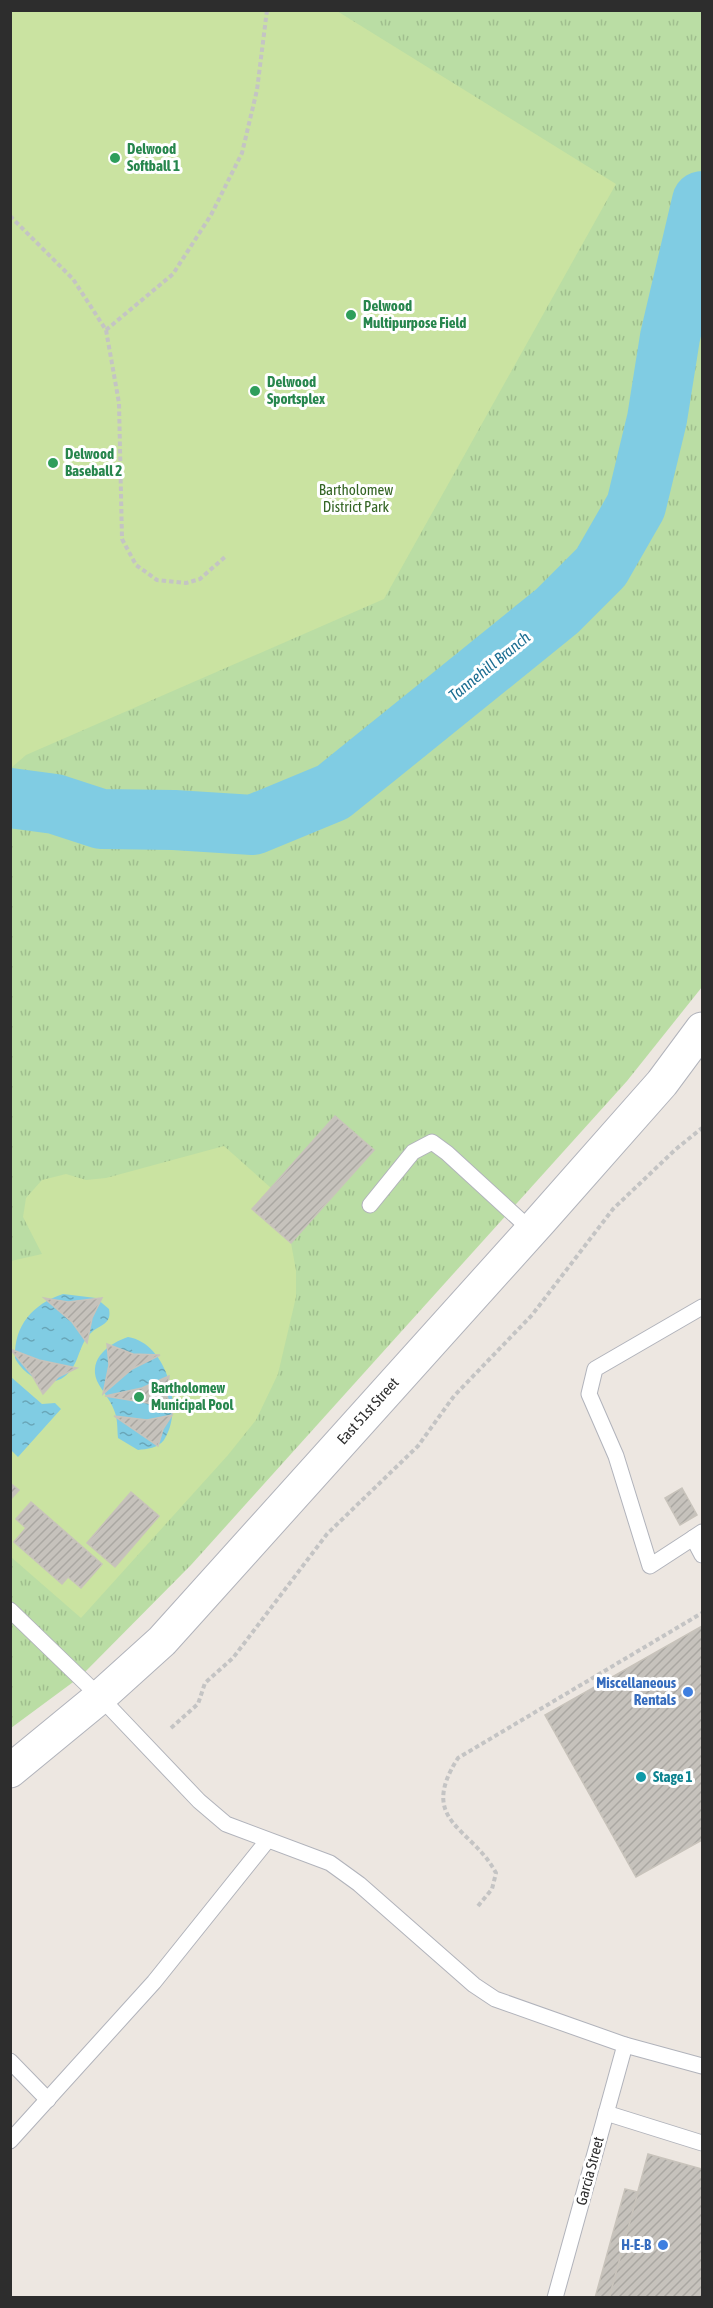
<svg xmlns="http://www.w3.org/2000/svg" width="713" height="2308" font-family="'Asap Condensed',sans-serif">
	<defs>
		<pattern id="park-tufts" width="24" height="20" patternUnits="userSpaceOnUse" patternTransform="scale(1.5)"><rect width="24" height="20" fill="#badda4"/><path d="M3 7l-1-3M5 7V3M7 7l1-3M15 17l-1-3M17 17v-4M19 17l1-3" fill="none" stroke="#a0be8e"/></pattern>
		<pattern id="water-ripples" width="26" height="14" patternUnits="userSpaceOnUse" patternTransform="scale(1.5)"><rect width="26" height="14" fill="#80cce3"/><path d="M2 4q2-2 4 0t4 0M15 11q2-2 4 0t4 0" fill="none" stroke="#69a6b8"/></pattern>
		<pattern id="building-hatch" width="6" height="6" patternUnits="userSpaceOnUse" patternTransform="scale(1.5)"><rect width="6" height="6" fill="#c6c2bc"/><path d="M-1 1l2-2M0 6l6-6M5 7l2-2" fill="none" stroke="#aaa7a2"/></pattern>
	</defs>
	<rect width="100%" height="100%" fill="#ede7e1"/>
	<polygon fill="url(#park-tufts)" points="11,11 702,11 702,987 627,1081 191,1565 80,1677 11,1728"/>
	<g fill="#cae3a1">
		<polygon points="11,10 337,11 616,184 384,599 26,755 11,768"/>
		<polygon points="224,1146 271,1188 253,1209 291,1243 296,1270 296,1297 278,1374 256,1420 228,1455 81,1618 11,1557 11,1261 42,1254 23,1217 26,1198 42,1180 66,1174 86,1180 106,1178"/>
	</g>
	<g fill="url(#water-ripples)">
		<path d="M63 1294 96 1298 109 1309C112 1324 101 1324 92 1332 80 1342 80 1358 71 1370 54 1393 25 1378 15 1358 14 1325 33 1304 63 1294Z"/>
		<path d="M128 1337C167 1343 185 1409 164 1440 158 1448 147 1449 138 1450L118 1438C117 1428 118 1419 114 1410 110 1399 102 1391 97 1381 88 1358 110 1343 128 1337Z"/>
		<polygon points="11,1377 42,1404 55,1403 61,1409 18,1457 11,1450"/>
	</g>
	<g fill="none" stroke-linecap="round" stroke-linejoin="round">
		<polyline stroke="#80cce3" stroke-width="60" points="10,798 55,804 101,819 174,820 253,825 333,792 557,611 601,567 636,506 657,419 670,337 702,201"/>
	</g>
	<g fill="url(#building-hatch)" stroke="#c8c3bb" stroke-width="1.5">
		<polygon points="335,1116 374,1150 291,1243 252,1209"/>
		<polygon points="44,1298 68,1302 102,1298 92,1318 87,1343 72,1322"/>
		<polygon points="107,1344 133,1354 160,1355 132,1369 103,1394 109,1365"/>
		<polygon points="10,1349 39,1360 77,1368 58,1377 43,1394 32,1375"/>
		<polygon points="169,1376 167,1396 172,1413 148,1403 105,1396 142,1388"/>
		<polygon points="172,1415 163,1429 158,1446 114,1416 147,1420"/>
		<polygon points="10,1483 19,1490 10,1500"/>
		<polygon points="682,1488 697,1515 680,1525 665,1498"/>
		<polygon points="131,1492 159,1516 115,1567 87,1543"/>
		<polygon points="31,1502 102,1564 81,1588 68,1577 62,1584 14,1542 26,1528 16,1519"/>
		<polygon points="702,1626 702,1840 636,1877 545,1715"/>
		<polygon points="648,2154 702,2169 702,2298 609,2298"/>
		<polygon points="625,2189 638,2192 609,2298 595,2298"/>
	</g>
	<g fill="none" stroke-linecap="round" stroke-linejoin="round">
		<defs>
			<g id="service">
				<polyline points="370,1205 413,1152 432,1142 447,1153 531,1230"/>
				<polyline points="702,1532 693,1538 702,1555"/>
				<polyline points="693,1538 650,1566 616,1456 589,1394 595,1369 702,1307"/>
				<polyline points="10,1610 100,1697 199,1801 226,1824 330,1863 359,1884 474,1985 495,1999 625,2045 702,2066"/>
				<polyline points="10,2061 48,2100"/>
				<polyline points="606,2113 702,2143"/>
				<polyline points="10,2141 154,1982 267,1841"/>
				<polyline points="555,2298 625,2045"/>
			</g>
			<polyline id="secondary" points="10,1771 100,1697 162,1641 541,1220 662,1083 702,1029"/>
		</defs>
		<use href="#service" stroke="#b1b3bb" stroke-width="17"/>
		<use href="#secondary" stroke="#b1b3bb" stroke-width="35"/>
		<g stroke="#c4c4c4" stroke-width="4" stroke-dasharray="4.5 3" stroke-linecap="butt">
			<polyline points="10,216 73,279 106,330 119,403 122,539 136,565 157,580 186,583 200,579 226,556"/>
			<polyline points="106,330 173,274 211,215 242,153 257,90 267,10"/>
			<polyline points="171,1728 198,1704 205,1683 233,1658 327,1534 418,1446 454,1396 532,1315 613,1209 676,1149 702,1128"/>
			<path d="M478 1906 492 1889 496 1873C472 1827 417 1822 458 1758L702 1613"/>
		</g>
		<use href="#service" stroke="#fff" stroke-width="15"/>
		<use href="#secondary" stroke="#fff" stroke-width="33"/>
	</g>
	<g fill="#2e9e5b" stroke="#fff" stroke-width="2">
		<circle cx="115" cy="158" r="6"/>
		<circle cx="351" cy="315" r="6"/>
		<circle cx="255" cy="391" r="6"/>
		<circle cx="53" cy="463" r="6"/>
		<circle cx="139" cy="1397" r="6"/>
	</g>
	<g fill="#3f7fe0" stroke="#fff" stroke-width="2">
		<circle cx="688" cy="1692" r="6"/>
		<circle cx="663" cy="2245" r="6"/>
	</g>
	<circle fill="#0f9aa8" stroke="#fff" stroke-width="2" cx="641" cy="1777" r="6"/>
	<g text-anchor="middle" stroke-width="6" stroke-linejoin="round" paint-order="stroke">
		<g font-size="15" font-weight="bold" fill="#27864d" stroke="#fff" text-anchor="start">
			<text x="127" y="154">Delwood<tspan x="127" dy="17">Softball 1</tspan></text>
			<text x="363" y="311">Delwood<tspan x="363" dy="17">Multipurpose Field</tspan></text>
			<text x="267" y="387">Delwood<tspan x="267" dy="17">Sportsplex</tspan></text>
			<text x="65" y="459">Delwood<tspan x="65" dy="17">Baseball 2</tspan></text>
			<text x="151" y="1393">Bartholomew<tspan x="151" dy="17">Municipal Pool</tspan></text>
		</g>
		<g font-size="15" fill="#336423" stroke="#fff">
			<text x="356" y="495">Bartholomew<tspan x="356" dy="17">District Park</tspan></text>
		</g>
		<g font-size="15" fill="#2d2d2d" stroke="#fff">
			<text transform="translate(368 1411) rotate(-48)" y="5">East 51st Street</text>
			<text transform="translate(590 2171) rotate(-75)" y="5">Garcia Street</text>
		</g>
		<g font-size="15" font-weight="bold" fill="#366cbe" stroke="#fff" text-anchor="end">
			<text x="676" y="1688">Miscellaneous<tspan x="676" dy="17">Rentals</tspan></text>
			<text x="651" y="2250">H-E-B</text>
		</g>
		<g font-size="15" font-weight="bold" fill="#0d838f" stroke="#fff" text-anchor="start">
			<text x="653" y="1782">Stage 1</text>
		</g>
		<g font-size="16" font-style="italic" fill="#1c6e92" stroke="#fff">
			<text transform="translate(489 666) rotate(-39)" y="6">Tannehill Branch</text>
		</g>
	</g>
	<rect width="713" height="2308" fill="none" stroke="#2d2d2d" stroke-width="24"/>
</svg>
